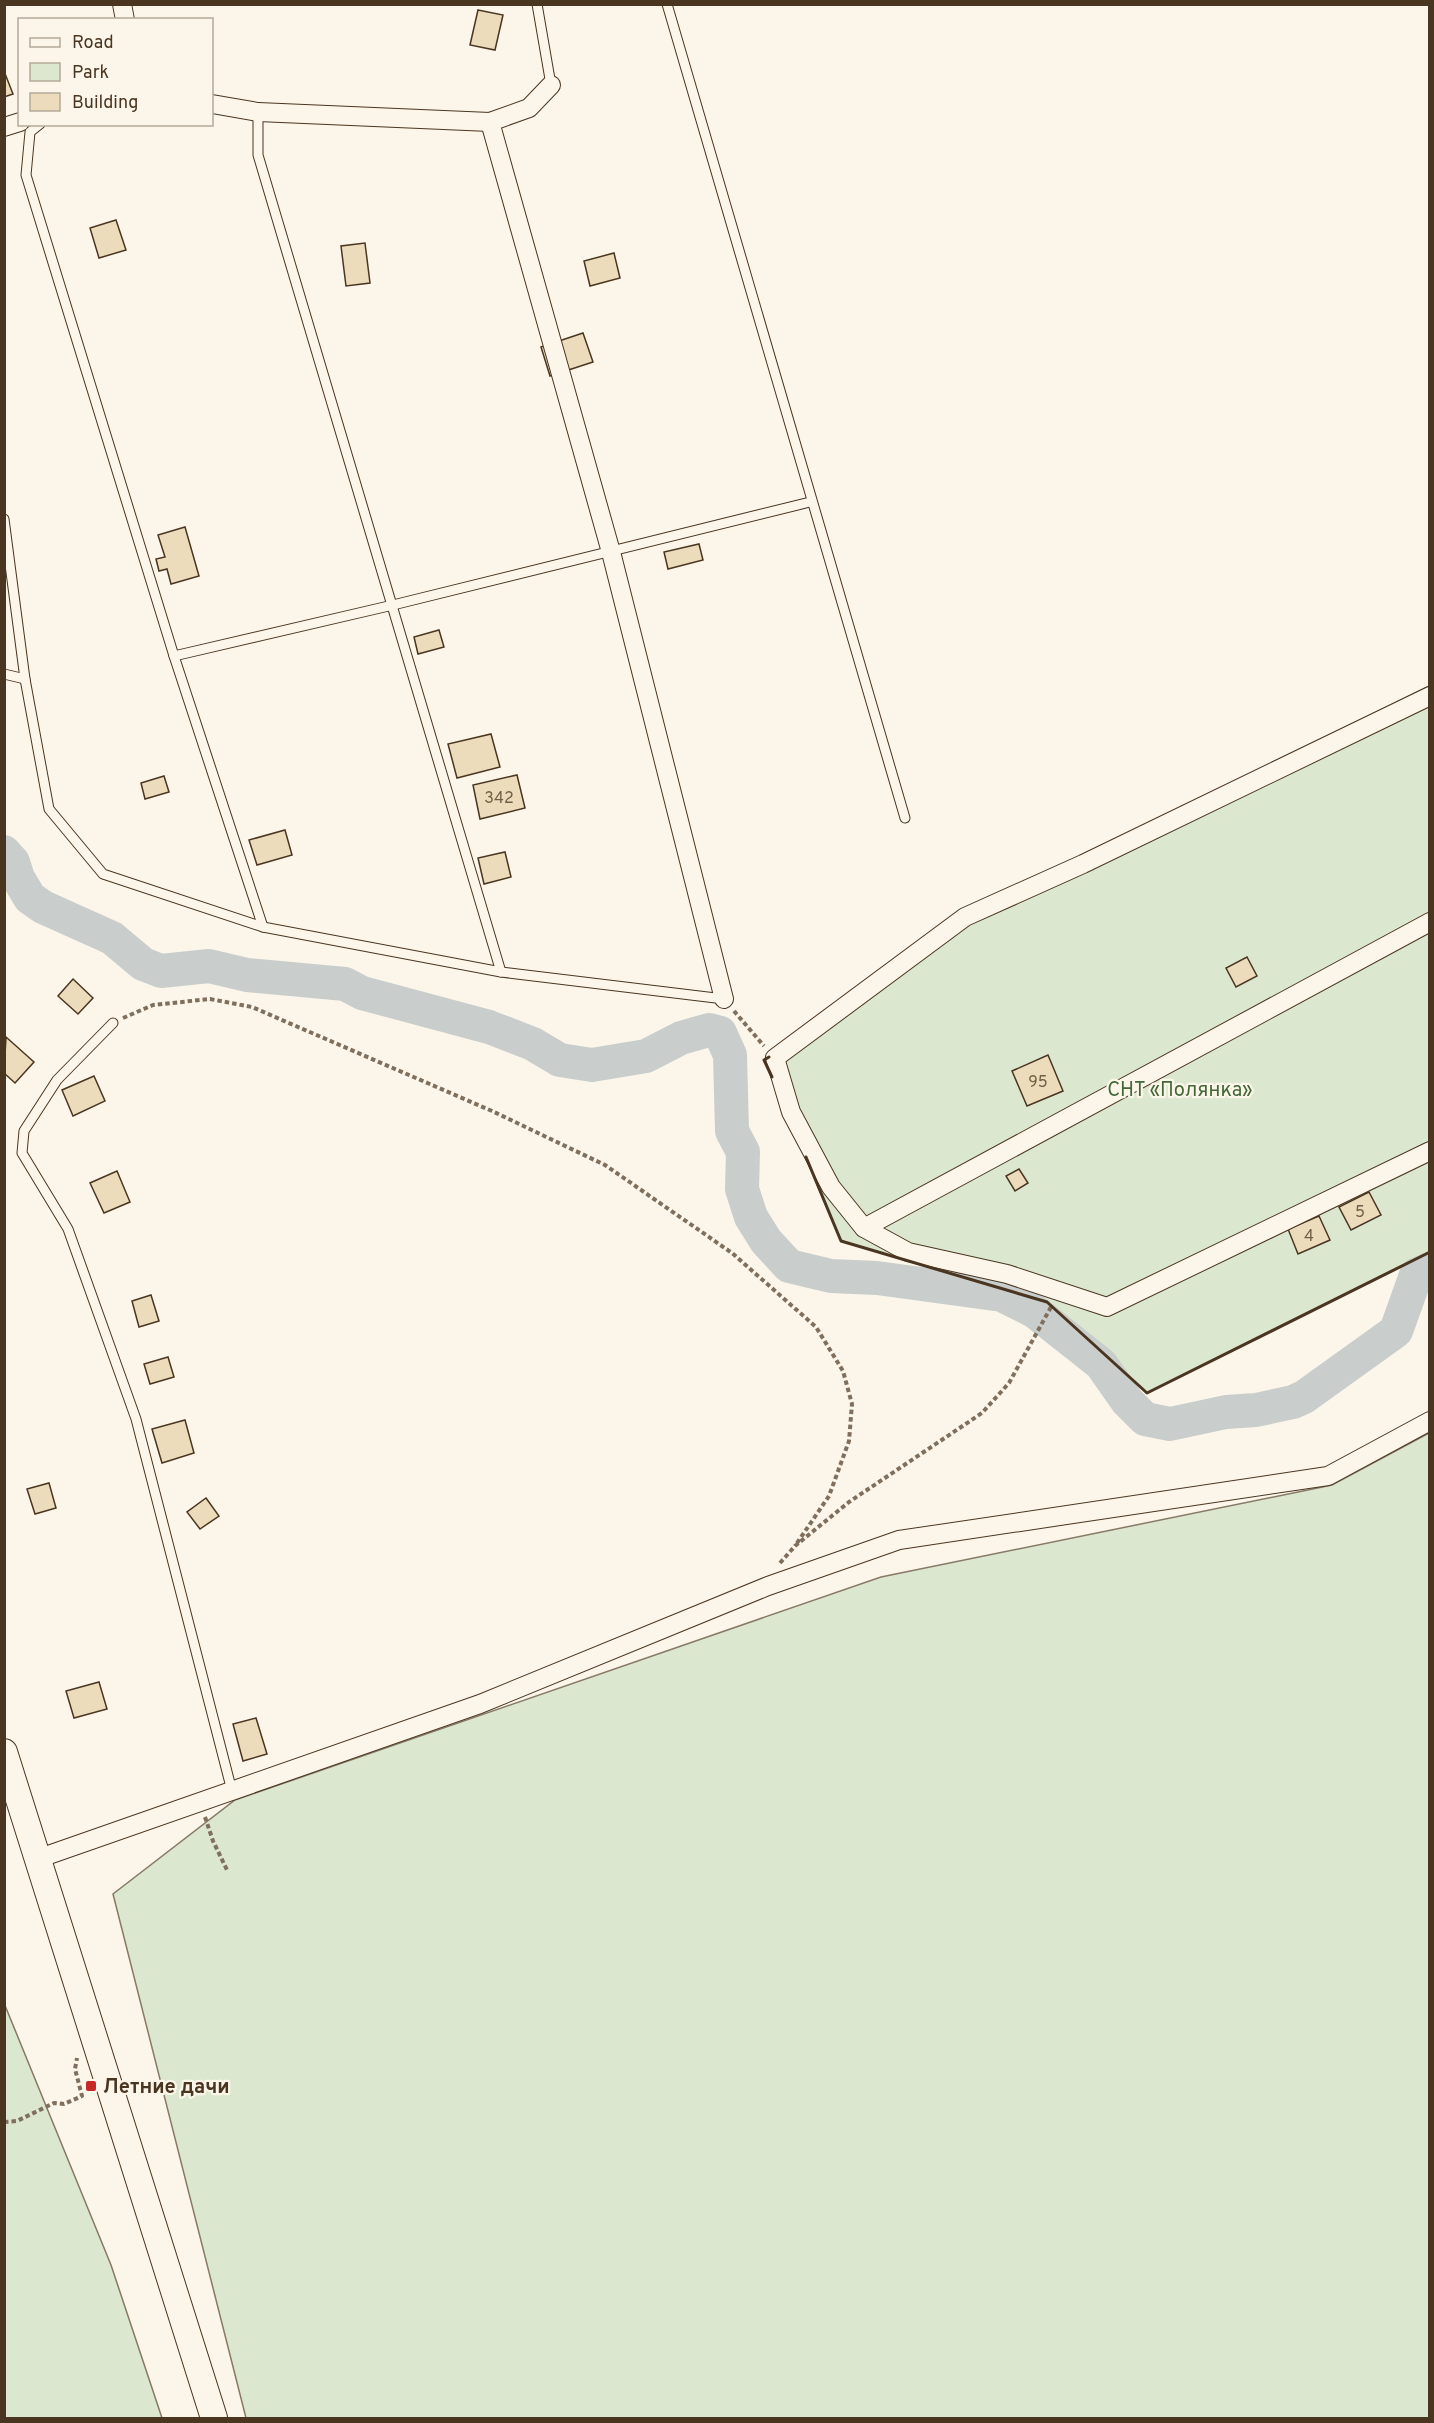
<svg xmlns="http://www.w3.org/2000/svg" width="1434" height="2423" font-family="Overpass,sans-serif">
	<rect width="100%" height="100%" fill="#fbf6e9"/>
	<g fill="#dce7d0" stroke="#887966" stroke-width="1.5">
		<polygon points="1429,686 1429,1252 1147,1393 1047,1302 841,1241 764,1060 960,928 1040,880"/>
		<polygon points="1429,1433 1429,2418 246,2418 113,1894 235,1800 881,1577 1332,1485"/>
		<polygon points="4,2003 111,2265 162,2418 5,2418"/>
	</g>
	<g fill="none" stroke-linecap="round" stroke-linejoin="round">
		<polyline stroke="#c9cecd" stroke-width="34" points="4,852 13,862 18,878 30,898 43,907 112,938 143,964 161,971 209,966 247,975 345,984 362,993 489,1027 533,1044 560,1060 592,1065 646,1056 681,1038 709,1030 720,1033 730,1055 732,1131 743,1152 742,1189 751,1217 766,1241 789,1266 831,1276 877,1278 1002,1295 1034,1311 1101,1364 1127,1401 1145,1419 1170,1424 1226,1412 1256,1410 1293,1402 1304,1397 1396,1331 1416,1275 1430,1269"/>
	</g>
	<g fill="#ecdcbc" stroke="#4a3520" stroke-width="1.5">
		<polygon points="478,10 503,15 495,50 470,45"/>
		<polygon points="4,71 13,94 4,97"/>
		<polygon points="116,220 126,250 99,258 90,228"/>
		<polygon points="365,243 370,283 346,286 341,246"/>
		<polygon points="614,253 620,278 590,286 584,261"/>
		<polygon points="583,333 593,362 550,376 541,347"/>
		<polygon points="185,527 199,576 171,584 167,569 159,571 156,559 165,557 158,535"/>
		<polygon points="699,544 703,560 668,569 664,552"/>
		<polygon points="439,630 444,647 418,654 414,637"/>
		<polygon points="491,734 500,767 457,778 448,744"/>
		<polygon points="517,775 525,808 480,819 473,785"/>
		<polygon points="164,776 169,792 145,799 141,783"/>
		<polygon points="285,830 292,855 257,865 249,840"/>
		<polygon points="505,852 511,877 484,884 478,858"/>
		<polygon points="1247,957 1257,976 1236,987 1226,968"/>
		<polygon points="73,979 93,998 78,1014 58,996"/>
		<polygon points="6,1037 34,1062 15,1083 4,1073"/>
		<polygon points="1048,1055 1063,1091 1027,1106 1012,1071"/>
		<polygon points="94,1076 105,1101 73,1116 62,1090"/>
		<polygon points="1019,1169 1028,1183 1015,1191 1006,1176"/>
		<polygon points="117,1171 130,1202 104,1213 90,1183"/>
		<polygon points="1369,1192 1381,1215 1351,1230 1339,1207"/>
		<polygon points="1319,1216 1330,1240 1298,1254 1288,1229"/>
		<polygon points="151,1295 159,1321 139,1327 132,1301"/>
		<polygon points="168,1357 174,1377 150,1384 144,1364"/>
		<polygon points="185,1420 194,1453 162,1463 152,1429"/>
		<polygon points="49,1483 56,1508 35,1514 27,1489"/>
		<polygon points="206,1498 219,1516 200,1529 187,1512"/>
		<polygon points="99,1682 107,1709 74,1718 66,1691"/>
		<polygon points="256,1718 267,1754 243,1761 233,1724"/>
	</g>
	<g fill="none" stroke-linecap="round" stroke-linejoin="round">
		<defs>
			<g id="lane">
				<polyline points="537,4 551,85"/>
				<polyline points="667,4 905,818"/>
				<polyline points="258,112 258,155 501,972"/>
				<polyline points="40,124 30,132 26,175 174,656 263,927"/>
				<polyline points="4,519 25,679 49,809 103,874 263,927 501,972 724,999"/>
				<polyline points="174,656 393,605 810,502"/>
				<polyline points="4,674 25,679"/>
				<polyline points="113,1023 57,1080 24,1131 22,1153 68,1229 136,1419 232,1791"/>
			</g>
			<g id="street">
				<polyline points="122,4 125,20"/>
				<polyline points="212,104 258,112 490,122 529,108 551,85"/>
				<polyline points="490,122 611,552 724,999"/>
				<polyline points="4,127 20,122"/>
				<polyline points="1430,696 1083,864 965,917 775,1058 791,1112 831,1187 864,1228 908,1252 1007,1274 1107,1307 1430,1151"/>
				<polyline points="864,1228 1430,922"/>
				<polyline points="37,1859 480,1704 768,1586 899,1540 1328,1476 1430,1421"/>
			</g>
			<polyline id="secondary" points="4,1752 214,2418"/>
		</defs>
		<use href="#lane" stroke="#4a3520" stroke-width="11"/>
		<use href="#street" stroke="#4a3520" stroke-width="20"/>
		<use href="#secondary" stroke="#4a3520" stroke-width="28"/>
		<g stroke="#7f6f5c" stroke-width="4" stroke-dasharray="4.5 3" stroke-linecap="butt">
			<polyline points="734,1011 764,1046"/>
			<polyline points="123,1018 153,1005 210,999 252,1007 492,1111 605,1165 732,1253 816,1327 843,1371 852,1404 849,1441 829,1496 795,1546"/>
			<polyline points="780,1563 795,1546 849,1502 982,1413 1009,1383 1051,1307"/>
			<polyline points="205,1817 213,1841 228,1872"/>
			<polyline points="4,2122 17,2121 54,2103 64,2104 82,2096 75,2069 77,2058"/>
		</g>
		<use href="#lane" stroke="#fbf6e9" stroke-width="9"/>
		<use href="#street" stroke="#fbf6e9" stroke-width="18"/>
		<use href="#secondary" stroke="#fbf6e9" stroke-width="26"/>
		<g stroke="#4a3520" stroke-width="3">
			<polyline points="769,1057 764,1060 772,1077"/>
			<polyline points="806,1157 841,1241 1047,1302 1147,1393 1430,1252"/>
		</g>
	</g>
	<rect fill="#c62828" stroke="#fbf6e9" stroke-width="2" x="85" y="2080" width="12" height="12" rx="3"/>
	<g text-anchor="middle" stroke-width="4.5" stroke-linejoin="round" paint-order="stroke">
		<g font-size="16" fill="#725f47">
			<text x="499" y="803">342</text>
			<text x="1038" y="1087">95</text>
			<text x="1360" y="1217">5</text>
			<text x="1309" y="1241">4</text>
		</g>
		<g font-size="20" fill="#436837" stroke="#fbf6e9">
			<text x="1180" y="1096">СНТ «Полянка»</text>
		</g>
		<g font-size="20" font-weight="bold" fill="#4a3520" stroke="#fbf6e9" text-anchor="start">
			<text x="103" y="2093">Летние дачи</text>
		</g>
	</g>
	<rect width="1434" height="2423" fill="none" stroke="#4a3520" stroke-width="12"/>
	<rect x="18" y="18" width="195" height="108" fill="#fbf6e9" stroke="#b4a999" stroke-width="1.5"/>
	<rect x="30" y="38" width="30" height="9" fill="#fbf6e9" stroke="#b4a999" stroke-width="1.5"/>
	<text x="72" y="48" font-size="18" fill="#4a3520">Road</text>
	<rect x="30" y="63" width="30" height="18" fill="#dce7d0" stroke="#b4a999" stroke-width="1.5"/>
	<text x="72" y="78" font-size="18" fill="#4a3520">Park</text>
	<rect x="30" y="93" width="30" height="18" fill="#ecdcbc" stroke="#b4a999" stroke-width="1.5"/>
	<text x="72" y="108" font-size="18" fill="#4a3520">Building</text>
</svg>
